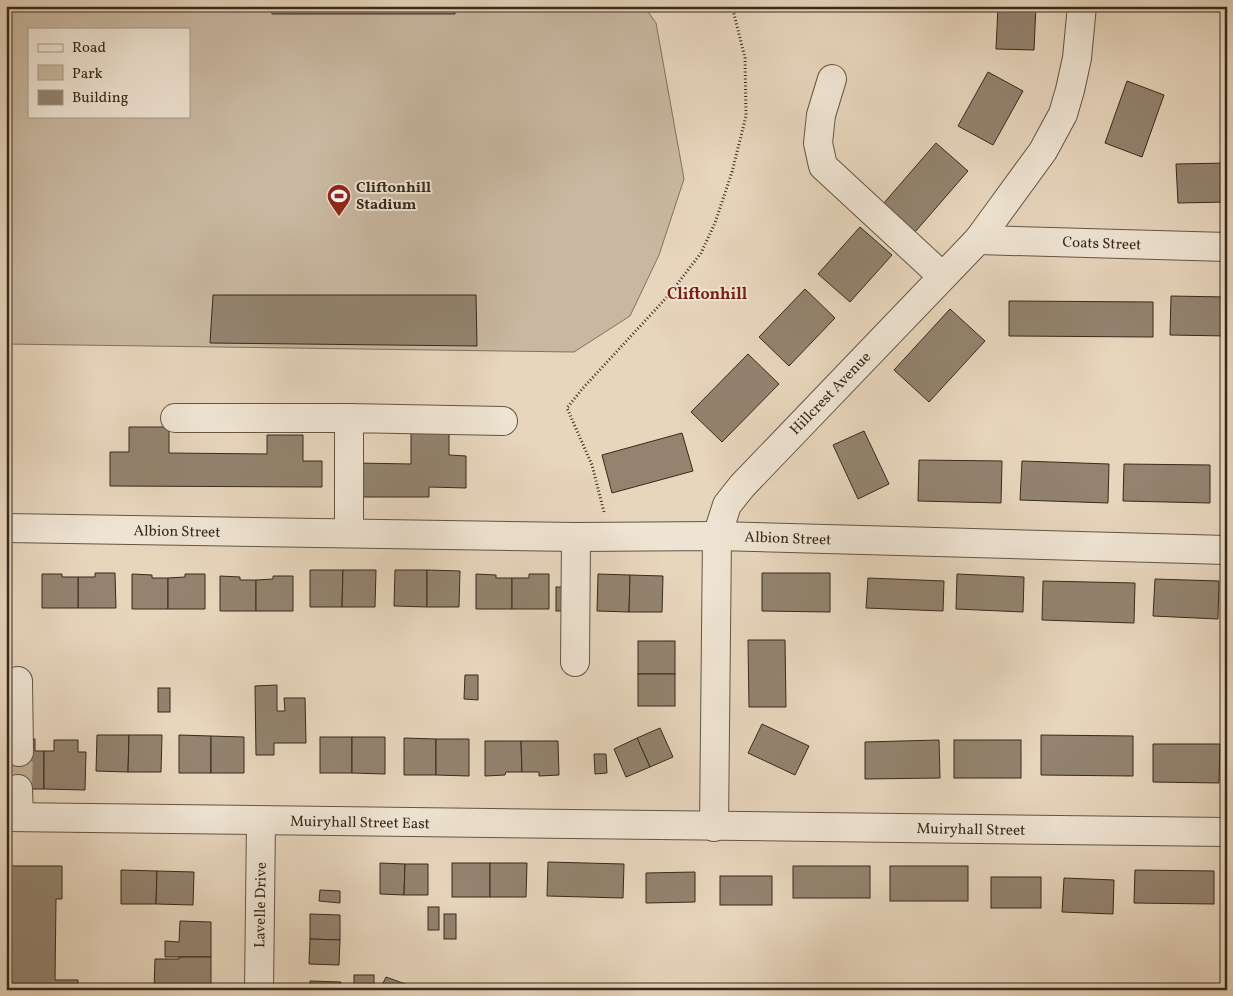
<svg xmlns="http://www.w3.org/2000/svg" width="1233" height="996" font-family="Vollkorn,serif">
	<rect width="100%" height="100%" fill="#e7d5bc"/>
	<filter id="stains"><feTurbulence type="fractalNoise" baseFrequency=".004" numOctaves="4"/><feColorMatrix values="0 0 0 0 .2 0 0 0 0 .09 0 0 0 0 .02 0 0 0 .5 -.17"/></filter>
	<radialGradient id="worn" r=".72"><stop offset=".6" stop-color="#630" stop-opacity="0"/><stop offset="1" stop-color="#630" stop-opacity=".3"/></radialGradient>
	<path fill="#c9b8a1" stroke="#80715e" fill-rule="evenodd" d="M6 6H644L656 23 684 179 659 255 630 316 574 352 6 344ZM29 29H189V116H29Z"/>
	<g fill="#93836f" stroke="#372a1c">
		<polygon points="271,6 455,6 455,14 272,14"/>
		<polygon points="998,6 1036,6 1034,50 996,49"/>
		<polygon points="988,72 1023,91 993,145 958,126"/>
		<polygon points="1127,81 1164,95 1142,157 1105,143"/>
		<polygon points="936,143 968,171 915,232 883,204"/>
		<polygon points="1227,163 1227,202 1178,203 1176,164"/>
		<polygon points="860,227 892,255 850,302 818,274"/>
		<polygon points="805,289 835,318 789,366 759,337"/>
		<polygon points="213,295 476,295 477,346 210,343"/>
		<polygon points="1171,296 1227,297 1227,336 1170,335"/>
		<polygon points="1009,301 1153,302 1153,337 1009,336"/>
		<polygon points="950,309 985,341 929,402 894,370"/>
		<polygon points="748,354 779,384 722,442 691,412"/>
		<polygon points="129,427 169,427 169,453 267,454 267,435 303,435 303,461 322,461 322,487 110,486 110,452 129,452"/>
		<polygon points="411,431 449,431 449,455 466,456 466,488 429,487 429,497 357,497 357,463 411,464"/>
		<polygon points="864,431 889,484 858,499 833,445"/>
		<polygon points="682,433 693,471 612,493 602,455"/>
		<polygon points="919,460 1002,461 1001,503 918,501"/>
		<polygon points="1022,461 1109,464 1108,503 1020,500"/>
		<polygon points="1124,464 1210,465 1210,503 1123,501"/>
		<polygon points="310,570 343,570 342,607 310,607"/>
		<polygon points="343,570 376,570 375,607 342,607"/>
		<polygon points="395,570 427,570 427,607 394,606"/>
		<polygon points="427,570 460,571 459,607 427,607"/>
		<polygon points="95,573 115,573 116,608 78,608 78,577 95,577"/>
		<polygon points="762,573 830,573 830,612 762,611"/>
		<polygon points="42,574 62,574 62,577 78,577 78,608 42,608"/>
		<polygon points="132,574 152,575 152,578 168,578 168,609 132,609"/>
		<polygon points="185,574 205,574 205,609 168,609 168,578 185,577"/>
		<polygon points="476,574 496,575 496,578 512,578 512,609 476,609"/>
		<polygon points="529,574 549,574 549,609 512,609 512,578 529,578"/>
		<polygon points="598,574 630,575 629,612 597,611"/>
		<polygon points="957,574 1024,577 1023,612 956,609"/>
		<polygon points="630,575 663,576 662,612 629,612"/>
		<polygon points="220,576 240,577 240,580 256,580 256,611 220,611"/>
		<polygon points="273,576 293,576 293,611 256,611 256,580 273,579"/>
		<polygon points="868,578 944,581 943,611 866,608"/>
		<polygon points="1155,579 1219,581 1218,619 1153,616"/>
		<polygon points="1043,581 1135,583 1134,623 1042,620"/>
		<rect x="556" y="587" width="12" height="24"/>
		<polygon points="748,640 785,640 786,707 749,707"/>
		<rect x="638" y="641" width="37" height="33"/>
		<rect x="638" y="674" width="37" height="32"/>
		<polygon points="465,675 478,675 478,700 464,699"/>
		<polygon points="277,685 277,711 285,711 284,698 305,698 306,743 274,743 274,755 256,755 255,686"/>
		<rect x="158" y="688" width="12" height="24"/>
		<polygon points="762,724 809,746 795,775 748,753"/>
		<polygon points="660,728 673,757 650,767 637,738"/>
		<polygon points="97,735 129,735 128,772 96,771"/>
		<polygon points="129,735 162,735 161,772 128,772"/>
		<polygon points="179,735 211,736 211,773 179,773"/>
		<polygon points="1041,735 1133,736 1133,776 1041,775"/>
		<polygon points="211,736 244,737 244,773 211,773"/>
		<rect x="320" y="737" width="32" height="36"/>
		<polygon points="352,737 385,737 385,774 352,773"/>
		<polygon points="404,738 436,739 436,775 404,775"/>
		<polygon points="637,738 650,767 626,777 614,749"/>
		<polygon points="6,739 35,739 35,751 44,751 44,789 6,789"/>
		<polygon points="436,739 469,739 469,776 436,775"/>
		<polygon points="54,740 78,740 78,752 86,752 85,790 44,789 44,751 54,751"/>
		<polygon points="939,740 940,778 865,779 865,742"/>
		<rect x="954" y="740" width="67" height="38"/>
		<polygon points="485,741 521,741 522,772 506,772 505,775 485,776"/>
		<polygon points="521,741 558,741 559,775 539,776 539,772 522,772"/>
		<polygon points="1153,744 1220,744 1219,783 1153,782"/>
		<polygon points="594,754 606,754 607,773 595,774"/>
		<polygon points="548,862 624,864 623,898 547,896"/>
		<polygon points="380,863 405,864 404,895 380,894"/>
		<rect x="452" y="863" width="38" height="34"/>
		<polygon points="490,863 527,863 526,897 490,897"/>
		<polygon points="405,864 428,864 428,895 404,895"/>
		<polygon points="6,866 62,866 62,899 56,899 55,980 78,980 78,990 6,990"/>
		<rect x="793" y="866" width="77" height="32"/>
		<rect x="890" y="866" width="78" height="35"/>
		<polygon points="121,870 157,871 156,904 121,904"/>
		<polygon points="1135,870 1214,871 1214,904 1134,903"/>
		<polygon points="157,871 194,872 193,905 156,904"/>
		<polygon points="695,872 695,902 646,903 646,873"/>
		<rect x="720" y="876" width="52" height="29"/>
		<rect x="991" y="877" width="50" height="31"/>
		<polygon points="1064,878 1114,880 1113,914 1062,912"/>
		<polygon points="320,890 340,891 340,903 319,901"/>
		<rect x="428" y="907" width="11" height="23"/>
		<polygon points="310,914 340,915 340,940 310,939"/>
		<rect x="444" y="914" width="12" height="25"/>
		<polygon points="180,921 211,922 211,957 165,957 165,941 179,942"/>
		<polygon points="310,939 340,940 339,965 309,964"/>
		<polygon points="179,957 211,957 211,990 154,989 155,959 179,959"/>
		<rect x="354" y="975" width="20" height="10"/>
		<polygon points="386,977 408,985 407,990 394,990 382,985"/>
		<polygon points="310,981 341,982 341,990 310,990"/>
	</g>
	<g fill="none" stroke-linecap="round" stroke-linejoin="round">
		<polyline stroke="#c4b39c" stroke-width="28" stroke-dasharray="28 14" stroke-linecap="butt" points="18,789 19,752"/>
		<defs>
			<g id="minor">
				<polyline points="832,79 821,115 818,143 823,166 942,276"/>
				<polyline points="978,240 1227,247"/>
				<polyline points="175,418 349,418"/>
				<polyline points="6,528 576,537 717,536 1227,550"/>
				<polyline points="349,533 349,418 503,421"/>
				<polyline points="575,662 576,537"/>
				<polyline points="18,681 19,752"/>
				<polyline points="18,789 19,817"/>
				<polyline points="6,817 1227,832"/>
				<polyline points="714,827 717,536 727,505 742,486 978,240 1043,151 1063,114 1070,90 1077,58 1082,6"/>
				<polyline points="259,990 261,821"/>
			</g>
		</defs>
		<use href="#minor" stroke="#635544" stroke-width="30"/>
		<polyline stroke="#372a1c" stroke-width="3" stroke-dasharray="1 2.5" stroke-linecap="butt" points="604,512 592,465 567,408 583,388 668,296 701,253 715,223 732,172 746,116 745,58 732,6"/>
		<use href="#minor" stroke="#efe4d3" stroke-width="28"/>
	</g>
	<defs>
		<symbol id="stadium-pin" viewBox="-11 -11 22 30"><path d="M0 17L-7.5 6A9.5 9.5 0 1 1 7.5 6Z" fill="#8f2418" stroke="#efe4d3"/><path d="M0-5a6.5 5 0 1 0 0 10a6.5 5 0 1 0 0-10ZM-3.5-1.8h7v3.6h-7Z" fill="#fff"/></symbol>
	</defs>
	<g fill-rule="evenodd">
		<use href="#stadium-pin" x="325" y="182" width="28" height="38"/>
	</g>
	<g text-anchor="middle" stroke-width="4" stroke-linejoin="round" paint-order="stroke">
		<g font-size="15" font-weight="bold" fill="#372a1c" stroke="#efe4d3" text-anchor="start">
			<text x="356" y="192">Cliftonhill<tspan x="356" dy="17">Stadium</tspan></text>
		</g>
		<g font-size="15" fill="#372a1c" stroke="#efe4d3">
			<text transform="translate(1102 243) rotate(2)" y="5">Coats Street</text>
			<text transform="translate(830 393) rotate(-46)" y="5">Hillcrest Avenue</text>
			<text transform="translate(177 531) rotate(1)" y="5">Albion Street</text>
			<text transform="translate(788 538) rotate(2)" y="5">Albion Street</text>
			<text transform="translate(360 822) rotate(1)" y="5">Muiryhall Street East</text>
			<text transform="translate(971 829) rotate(1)" y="5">Muiryhall Street</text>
			<text transform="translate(260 905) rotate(-89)" y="5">Lavelle Drive</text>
		</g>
		<g font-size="16" font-weight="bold" fill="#7a1f14" stroke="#efe4d3">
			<text x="707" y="299">Cliftonhill</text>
		</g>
	</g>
	<rect width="1233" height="996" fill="none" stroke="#e7d5bc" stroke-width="25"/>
	<rect x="8" y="8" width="1218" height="981" fill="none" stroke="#372a1c" stroke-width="2.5"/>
	<rect x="12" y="12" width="1208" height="971" fill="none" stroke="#372a1c"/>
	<rect x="28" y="28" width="162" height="90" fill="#efe4d3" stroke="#a59a8a"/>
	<rect x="38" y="44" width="25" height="8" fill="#efe4d3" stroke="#a59a8a"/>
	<text x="72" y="52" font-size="15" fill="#372a1c">Road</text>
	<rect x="38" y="65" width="25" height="15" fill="#c9b8a1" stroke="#a59a8a"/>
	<text x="72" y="78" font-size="15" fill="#372a1c">Park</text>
	<rect x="38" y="90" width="25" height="15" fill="#93836f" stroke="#a59a8a"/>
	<text x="72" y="102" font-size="15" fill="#372a1c">Building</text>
	<rect width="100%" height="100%" filter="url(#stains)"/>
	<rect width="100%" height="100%" fill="url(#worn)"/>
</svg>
